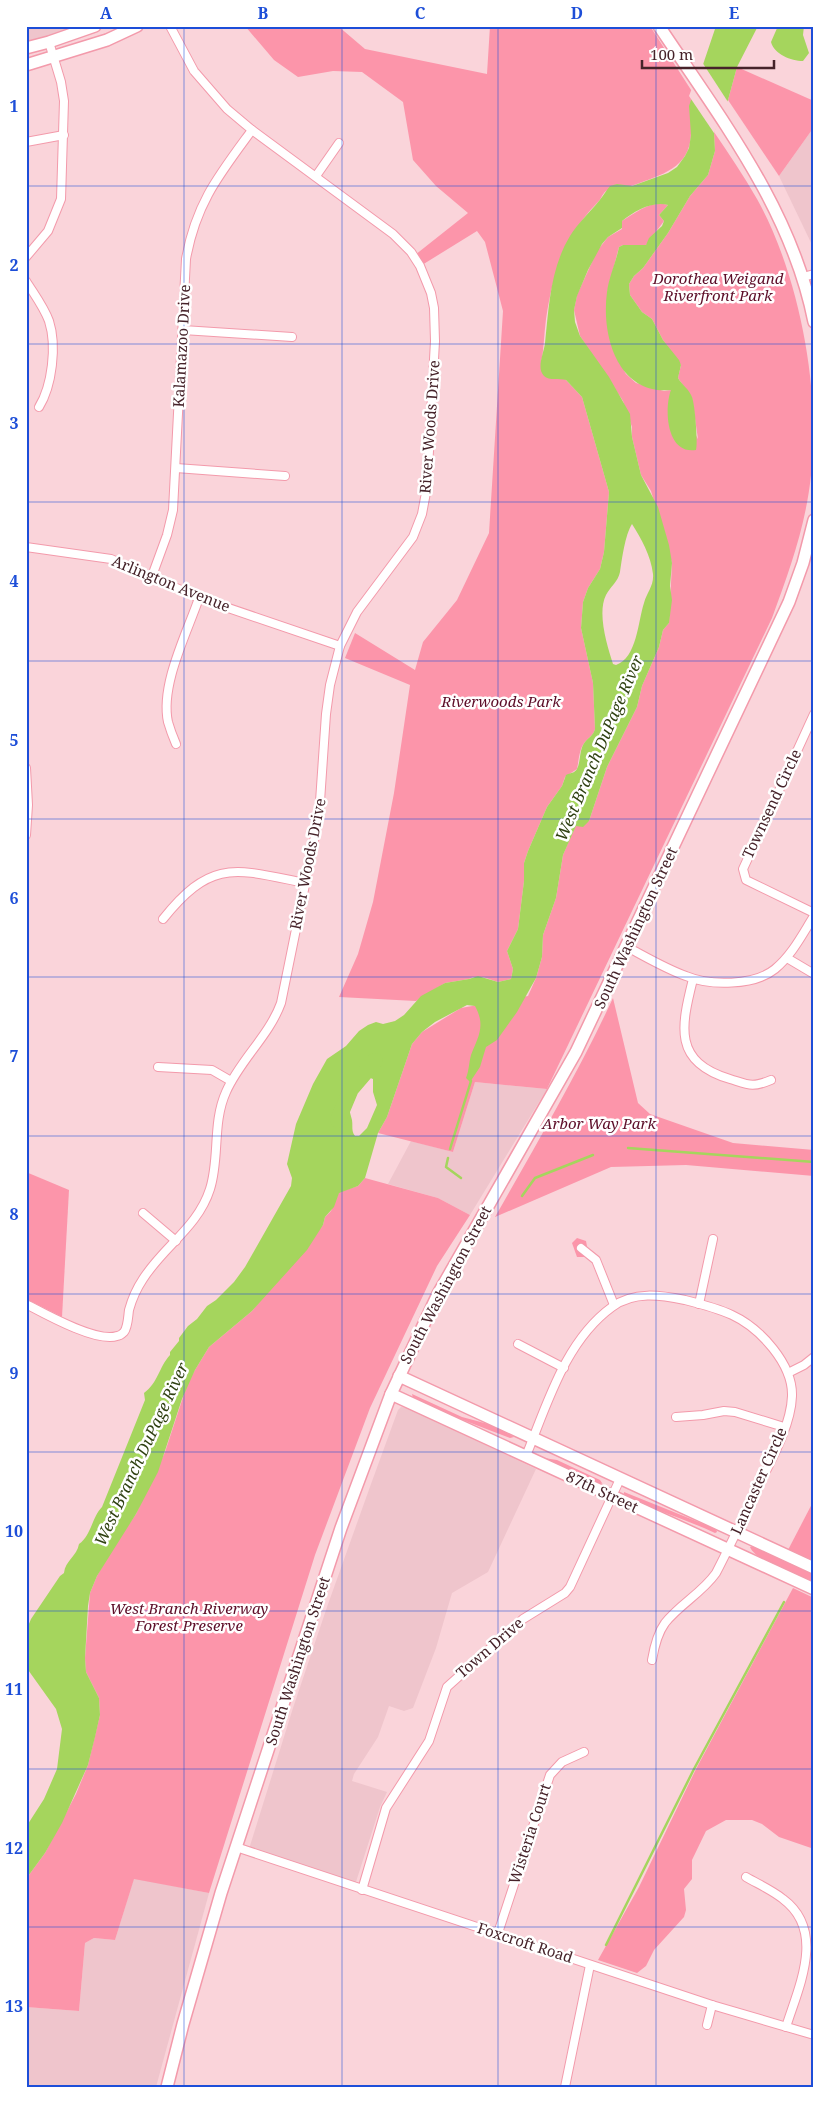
<svg xmlns="http://www.w3.org/2000/svg" width="840" height="2113" font-family="'Noto Serif',serif">
	<rect width="100%" height="100%" fill="#fad4da"/>
	<g fill="#efc5cc">
		<polygon points="26,26 81,26 26,43"/>
		<polygon points="814,127 814,249 779,176"/>
		<polygon points="475,1082 547,1089 470,1215 438,1198 388,1184 411,1141 453,1152"/>
		<polygon points="401,1407 408,1408 536,1469 488,1572 452,1593 436,1648 413,1708 404,1711 389,1706 378,1737 354,1774 352,1781 387,1792 380,1807 355,1885 249,1849 293,1708 327,1607 371,1484 398,1410"/>
		<polygon points="134,1878 209,1893 156,2087 26,2087 26,2007 79,2011 85,1943 94,1938 115,1940"/>
	</g>
	<g fill="#fc95aa">
		<path d="M245 26H338L365 49 487 74 490 26H650L693 93C689 107 692 119 691 134 690 168 661 175 634 185 625 189 615 184 606 191 602 194 601 200 597 203 564 237 553 273 546 319 544 334 544 349 541 364L566 380 582 397 609 492 604 552 600 569 588 588 583 602 581 628 593 683 595 729C593 736 589 737 585 742 579 749 579 760 577 769L565 777 562 786 547 807 528 851 524 863V881L518 929 507 951 513 969 511 979 498 982 483 977H473L469 979 445 983 416 1001 339 997 358 954 373 902 394 793 410 685 345 658 355 633 415 670 423 642 457 600 489 533 503 311 485 242 477 231 422 265 415 255 468 213 436 186 413 160 403 102 362 72 333 71 298 77 274 60Z"/>
		<polygon points="737,67 814,101 814,127 779,176 728,100"/>
		<path d="M714 132C729 154 744 176 757 199 799 274 821 390 811 475 806 525 789 572 772 618L547 1089 475 1082 453 1152 378 1133 387 1117 412 1044 422 1032 461 1008 528 996 536 978 542 957 543 935 556 898 563 855 576 825 589 821 607 767 637 707 642 686 659 647 663 630 669 623 672 563 651 491 641 475 632 437V427L623 401 580 336 574 310 577 295 597 251 608 237 622 229V221C637 212 651 200 668 205L659 215 664 221 646 245H623L619 247 607 293 615 354 626 374 636 383 664 391 671 390 698 439 692 398 678 378 681 365 663 340 652 319 642 312 630 295 629 284 634 276 643 268 668 233 690 196 708 175 715 151Z"/>
		<path d="M613 998 638 1103 650 1114 733 1143 814 1150V1176L686 1165 611 1167 495 1217C536 1145 578 1073 613 998Z"/>
		<polygon points="26,1172 69,1190 62,1317 26,1299"/>
		<polygon points="365,1178 438,1198 470,1215 437,1266 370,1408 315,1555 209,1893 134,1879 115,1940 94,1938 85,1943 79,2011 26,2007 26,1879 45,1853 76,1794 88,1765 100,1715 99,1698 86,1672 85,1658 90,1593 97,1576 112,1549 136,1514 165,1452 187,1385 195,1370 209,1347 252,1311 323,1225 325,1217 331,1211 339,1192 358,1186"/>
		<polygon points="577,1238 586,1241 589,1257 577,1257 572,1243"/>
		<polygon points="412,1394 462,1417 492,1425 514,1437 510,1438 455,1417 413,1398"/>
		<polygon points="544,1458 557,1460 600,1480 602,1483 600,1484"/>
		<path d="M624 1492 716 1529 717 1532 715 1533C685 1519 654 1510 624 1496Z"/>
		<polygon points="814,1500 814,1561 788,1550"/>
		<path d="M753 1546 814 1574V1583C799 1576 756 1562 750 1547Z"/>
		<polygon points="793,1588 814,1598 814,1849 779,1837 762,1824 752,1820 726,1820 706,1831 692,1860 692,1879 684,1889 686,1910 684,1917 654,1950 646,1966 637,1973 598,1960 639,1887 696,1769"/>
	</g>
	<g fill="#a5d55d" fill-rule="evenodd">
		<path d="M716 26H758L737 67 728 100 714 132 715 151 708 175 690 196 668 233 643 268 634 276 629 284 630 295 642 312 652 319 663 340 679 360 681 365 678 378C682 385 689 389 692 397 695 405 698 442 696 450 666 455 664 408 671 390 618 395 601 336 607 292 609 277 616 262 619 247L623 245H646L649 238 662 226 664 221 659 215 668 205C652 201 635 211 622 221V228L608 237 602 244 588 270 577 296 574 310 575 322 580 336 609 377 630 414 632 437 641 475 658 507 669 545 672 563 670 586 672 600 669 623 663 630 659 647 642 686 637 707 607 767 589 821 583 827 576 826 563 855 556 898 543 935 542 957 536 978 517 1012 497 1040 486 1047 480 1067 470 1082 466 1078C469 1071 469 1062 471 1055 478 1037 486 1026 475 1006L467 1005 435 1022 422 1032 412 1044 387 1117 378 1133 365 1178 358 1186 339 1193 334 1207 325 1217 323 1225 307 1250 252 1311 209 1347 195 1370 182 1399 158 1472 136 1514 97 1576 90 1593 88 1606 85 1658 86 1672 99 1698 100 1715 95 1737 88 1765 62 1823 45 1853 26 1879V1827L44 1799 57 1769 62 1729 56 1709 26 1667V1631L31 1619 60 1576 64 1573C65 1561 77 1556 79 1544 91 1536 92 1517 102 1507L145 1400 144 1393C158 1383 159 1367 170 1355V1352L179 1341V1338L188 1326 197 1319 207 1306 216 1300 234 1282 245 1267 291 1186 292 1178 287 1164 296 1124 313 1084 327 1059 346 1046 359 1031 368 1025 376 1022 383 1024 395 1021 404 1015 421 996 445 983 469 979 478 976 498 982 511 979 513 969 507 951 518 929 524 881V863L528 851 547 807 562 786 566 775C570 773 575 773 577 769 581 761 579 749 585 742 589 737 593 736 595 729L593 683 581 628 583 602 588 588 600 569 604 552 609 492 582 397 566 380C560 378 549 381 544 376 536 368 544 353 545 343 549 307 550 269 570 236 578 223 589 213 599 201 603 196 606 191 610 186L617 184 632 186 668 173 677 167 685 156 689 148 691 135 689 106ZM632 524C641 538 651 556 653 574 654 586 647 592 644 603 638 621 637 658 616 665L613 664C607 645 597 613 606 595 610 587 618 582 620 572 622 559 625 535 632 524ZM365 1076 373 1079V1092L377 1105 367 1128 359 1136H355C351 1131 353 1126 352 1120 347 1101 342 1087 365 1076Z"/>
		<path d="M778 26H804L803 35 809 53 803 61C791 61 774 54 771 42Z"/>
	</g>
	<polygon fill="#fad4da" points="702,62 728,102 714,133 689,96"/>
	<g fill="none" stroke-linecap="round" stroke-linejoin="round">
		<g stroke="#a5d55d" stroke-width="2.5">
			<polyline points="628,1148 814,1162"/>
			<polyline points="450,1149 471,1081"/>
			<polyline points="448,1158 446,1167 461,1178"/>
			<polyline points="522,1196 535,1178 593,1155"/>
			<polyline points="813,1542 814,1541"/>
			<polyline points="606,1945 694,1769 784,1602"/>
		</g>
		<polyline stroke="#a5d55d" stroke-width="16" points="338,1120 351,1089 375,1061"/>
		<defs>
			<g id="street">
				<polyline points="26,142 64,135"/>
				<polyline points="316,176 339,143"/>
				<polyline points="26,257 48,231 61,199 64,101 61,82 49,42"/>
				<polyline points="803,277 814,274"/>
				<path d="M26 281C34 294 44 307 49 321 57 346 52 386 39 407"/>
				<polyline points="183,330 292,337"/>
				<polyline points="176,468 285,476"/>
				<polyline points="26,547 111,559 199,598 340,646"/>
				<path d="M152 576 167 535 173 510 186 259C196 203 219 175 252 130"/>
				<polyline points="814,714 743,869 746,880 814,913"/>
				<path d="M176 744C173 737 170 729 168 722 160 685 187 633 199 598"/>
				<polyline points="26,768 28,805 26,835"/>
				<path d="M163 919C212 858 235 869 305 883"/>
				<path d="M627 947C646 957 666 969 686 976 710 986 754 986 775 969 792 955 802 935 814 916"/>
				<polyline points="787,958 814,974"/>
				<path d="M693 979C681 1027 673 1062 730 1079 749 1085 752 1088 771 1080"/>
				<polyline points="158,1067 212,1070 231,1081"/>
				<polyline points="143,1213 176,1241"/>
				<polyline points="581,1248 596,1260 614,1305"/>
				<path d="M26 1304C45 1314 97 1343 117 1336 119 1336 122 1334 124 1332 128 1327 128 1317 129 1310 132 1299 137 1288 143 1279 164 1246 198 1227 210 1189 220 1158 212 1123 226 1092 240 1060 269 1036 281 1003L319 816 326 714 330 685 340 646 357 612 413 537 422 514 427 487 435 341 434 308 431 293 420 266 411 252 393 234 252 130 227 109 194 71 170 26"/>
				<polyline points="699,1304 713,1239"/>
				<polyline points="518,1344 564,1368"/>
				<polyline points="788,1373 804,1365 814,1357"/>
				<polyline points="676,1417 703,1415 724,1411 735,1412 784,1427"/>
				<path d="M526 1456C547 1405 565 1341 612 1307 634 1291 660 1295 685 1300 701 1304 717 1308 732 1315 760 1328 793 1364 792 1396 791 1425 772 1459 759 1485 745 1514 731 1544 716 1573 702 1593 680 1604 665 1623 657 1634 654 1648 652 1660"/>
				<polyline points="236,1847 712,2005 814,2035"/>
				<path d="M746 1877C758 1884 772 1890 783 1899 826 1931 799 1986 786 2027"/>
				<polyline points="362,1890 386,1808 429,1741 447,1687 523,1619 565,1593 570,1587 620,1479"/>
				<polyline points="498,1933 550,1775 562,1762 584,1752"/>
				<polyline points="707,2025 712,2005"/>
				<polyline points="565,2087 590,1965"/>
			</g>
			<g id="secondary">
				<path d="M659 26C721 119 792 210 814 322"/>
				<polyline points="26,48 49,42 95,26"/>
				<polyline points="26,65 107,40 137,26"/>
				<polyline points="399,1376 814,1568"/>
				<polyline points="391,1394 814,1589"/>
				<polyline points="167,2087 183,2024 221,1893 341,1528 391,1394 438,1294 576,1052 789,602 803,563 814,520"/>
			</g>
		</defs>
		<use href="#street" stroke="#f39aab" stroke-width="10"/>
		<use href="#secondary" stroke="#f39aab" stroke-width="14"/>
		<use href="#street" stroke="#fff" stroke-width="8"/>
		<use href="#secondary" stroke="#fff" stroke-width="11"/>
	</g>
	<path fill="none" stroke="#1d4ed8" stroke-width="1" stroke-opacity="0.55" d="M184 26V2087M342 26V2087M498 26V2087M656 26V2087M26 186H814M26 344H814M26 502H814M26 661H814M26 819H814M26 977H814M26 1136H814M26 1294H814M26 1452H814M26 1611H814M26 1769H814M26 1927H814"/>
	<g text-anchor="middle" stroke-width="5" stroke-linejoin="round" paint-order="stroke">
		<g font-size="15" font-style="italic" fill="#5d0d28" stroke="#fff">
			<text x="718" y="284">Dorothea Weigand<tspan x="718" dy="17">Riverfront Park</tspan></text>
			<text x="501" y="707">Riverwoods Park</text>
			<text x="599" y="1129">Arbor Way Park</text>
			<text x="189" y="1614">West Branch Riverway<tspan x="189" dy="17">Forest Preserve</tspan></text>
		</g>
		<g font-size="15" fill="#46232a" stroke="#fff">
			<text transform="translate(182 346) rotate(-87)" y="5">Kalamazoo Drive</text>
			<text transform="translate(430 427) rotate(-86)" y="5">River Woods Drive</text>
			<text transform="translate(171 584) rotate(22)" y="5">Arlington Avenue</text>
			<text transform="translate(772 804) rotate(-65)" y="5">Townsend Circle</text>
			<text transform="translate(308 864) rotate(-79)" y="5">River Woods Drive</text>
			<text transform="translate(636 928) rotate(-65)" y="5">South Washington Street</text>
			<text transform="translate(446 1285) rotate(-62)" y="5">South Washington Street</text>
			<text transform="translate(759 1481) rotate(-66)" y="5">Lancaster Circle</text>
			<text transform="translate(602 1492) rotate(25)" y="5">87th Street</text>
			<text transform="translate(490 1648) rotate(-41)" y="5">Town Drive</text>
			<text transform="translate(298 1661) rotate(-72)" y="5">South Washington Street</text>
			<text transform="translate(530 1834) rotate(-72)" y="5">Wisteria Court</text>
			<text transform="translate(525 1943) rotate(18)" y="5">Foxcroft Road</text>
		</g>
		<g font-size="16" font-style="italic" fill="#2f4111" stroke="#fff">
			<text transform="translate(599 748) rotate(-67)" y="6">West Branch DuPage River</text>
			<text transform="translate(141 1454) rotate(-65)" y="6">West Branch DuPage River</text>
		</g>
	</g>
	<rect width="840" height="2113" fill="none" stroke="#ffffff" stroke-width="55"/>
	<path d="M642 60v8h132v-8" fill="none" stroke="#46232a" stroke-width="2.5"/>
	<text x="650" y="60" font-size="15" fill="#46232a" stroke="#ffffff" stroke-width="4" paint-order="stroke">100 m</text>
	<rect x="28" y="28" width="784" height="2058" fill="none" stroke="#1d4ed8" stroke-width="2"/>
	<g font-size="16" text-anchor="middle" font-weight="bold" fill="#1d4ed8">
		<text x="106" y="19">A</text>
		<text x="263" y="19">B</text>
		<text x="420" y="19">C</text>
		<text x="577" y="19">D</text>
		<text x="734" y="19">E</text>
		<text x="14" y="112">1</text>
		<text x="14" y="271">2</text>
		<text x="14" y="429">3</text>
		<text x="14" y="587">4</text>
		<text x="14" y="746">5</text>
		<text x="14" y="904">6</text>
		<text x="14" y="1062">7</text>
		<text x="14" y="1220">8</text>
		<text x="14" y="1379">9</text>
		<text x="14" y="1537">10</text>
		<text x="14" y="1695">11</text>
		<text x="14" y="1854">12</text>
		<text x="14" y="2012">13</text>
	</g>
</svg>
